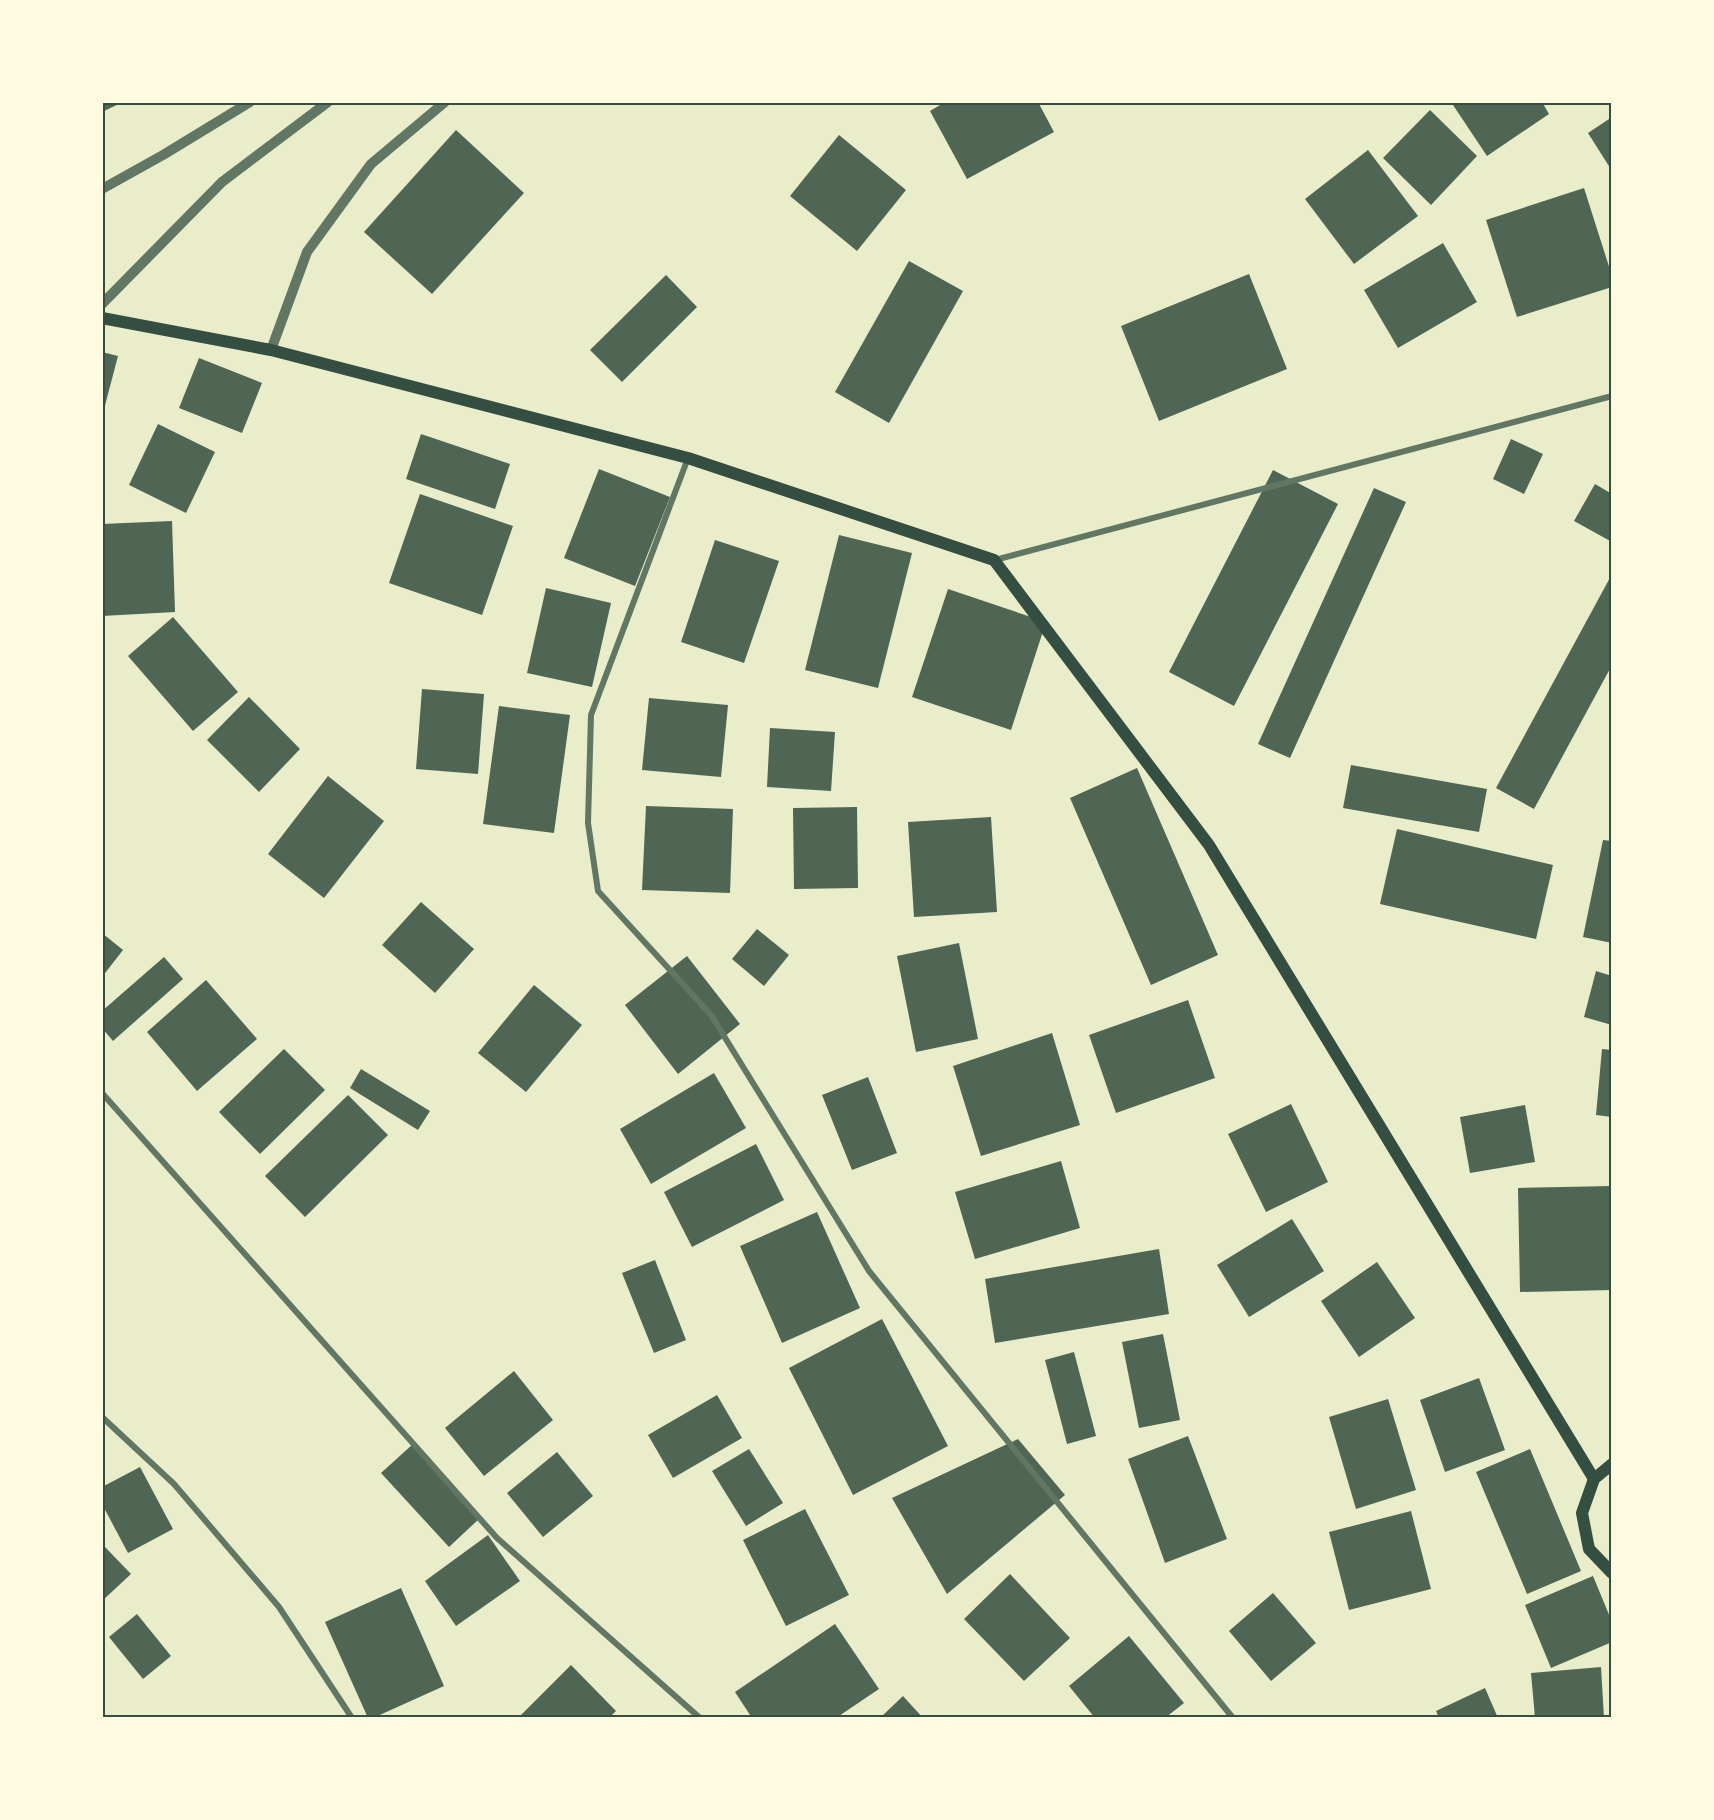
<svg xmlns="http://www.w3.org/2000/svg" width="1714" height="1820" font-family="'PT Sans Narrow',sans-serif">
	<rect width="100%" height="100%" fill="#e9edc9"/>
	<g fill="#4f6655">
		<polygon points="102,102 123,102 102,112"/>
		<polygon points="945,102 1038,102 1054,132 967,179 930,111"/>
		<polygon points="1451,102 1542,102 1549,114 1487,156"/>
		<polygon points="1430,110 1477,156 1431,205 1383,158"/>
		<polygon points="1612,117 1612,171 1588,133"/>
		<polygon points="456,130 524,193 432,294 364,232"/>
		<polygon points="839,135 906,190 857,251 790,196"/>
		<polygon points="1368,150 1418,216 1354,264 1305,199"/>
		<polygon points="1584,188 1612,276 1612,287 1517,317 1486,220"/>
		<polygon points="1443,243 1477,302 1398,348 1364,290"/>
		<polygon points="909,261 963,291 889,423 835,392"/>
		<polygon points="1249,274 1287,369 1159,421 1121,326"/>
		<polygon points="666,275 697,307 622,382 590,350"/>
		<polygon points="102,352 118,356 103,413 102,413"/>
		<polygon points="199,358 262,383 242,433 179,408"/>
		<polygon points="158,424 215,452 186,513 129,485"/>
		<polygon points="421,434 510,464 495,509 406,479"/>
		<polygon points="1511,439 1543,454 1524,494 1493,479"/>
		<polygon points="599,469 670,497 635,586 564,558"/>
		<polygon points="1273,470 1338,504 1234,706 1169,672"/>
		<polygon points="1595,484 1612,494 1612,542 1574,521"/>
		<polygon points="1374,488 1406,502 1290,758 1258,744"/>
		<polygon points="420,494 513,526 482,615 389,583"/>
		<polygon points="172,521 175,612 102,616 102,524"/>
		<polygon points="839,535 912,553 878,688 805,670"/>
		<polygon points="715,540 779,561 744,663 681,642"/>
		<polygon points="1612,574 1612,665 1534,809 1496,788"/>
		<polygon points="546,588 611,603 592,687 527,673"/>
		<polygon points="948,589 1046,622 1011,730 912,697"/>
		<polygon points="173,617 238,692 193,731 128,656"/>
		<polygon points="422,689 484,694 478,774 416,769"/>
		<polygon points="249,697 300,749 259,792 207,740"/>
		<polygon points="649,698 728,705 721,777 642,770"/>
		<polygon points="499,706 570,715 554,833 483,824"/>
		<polygon points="770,728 835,732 831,791 767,787"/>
		<polygon points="1351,765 1487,789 1479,832 1343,808"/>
		<polygon points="1137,768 1218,955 1151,985 1070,798"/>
		<polygon points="328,776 384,821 324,898 268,854"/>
		<polygon points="646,806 733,809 730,893 642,890"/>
		<polygon points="857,807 858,888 794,889 793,808"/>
		<polygon points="991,817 997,912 914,917 908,822"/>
		<polygon points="1397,829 1553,865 1536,939 1380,904"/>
		<polygon points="1603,840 1612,841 1612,943 1583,937"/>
		<polygon points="421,902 474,949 435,993 382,945"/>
		<polygon points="757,929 789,955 764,986 732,959"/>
		<polygon points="102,933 123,950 102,977"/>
		<polygon points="959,943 978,1039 916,1052 897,956"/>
		<polygon points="687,956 740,1024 678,1074 625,1005"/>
		<polygon points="164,957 183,979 113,1041 102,1028 102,1011"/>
		<polygon points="1596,971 1612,976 1612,1025 1584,1017"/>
		<polygon points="206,980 257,1039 197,1091 147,1032"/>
		<polygon points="534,985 582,1025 526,1092 478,1053"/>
		<polygon points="1188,1000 1215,1078 1116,1113 1089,1035"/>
		<polygon points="1052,1033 1080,1125 981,1156 953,1066"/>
		<polygon points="284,1049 325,1090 260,1154 219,1112"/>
		<polygon points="1602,1049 1612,1050 1612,1117 1596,1115"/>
		<polygon points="361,1069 430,1111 418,1130 350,1088"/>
		<polygon points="714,1073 746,1128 651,1184 620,1129"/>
		<polygon points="868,1077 897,1153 852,1170 822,1095"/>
		<polygon points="348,1095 388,1135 305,1217 265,1176"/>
		<polygon points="1291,1104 1328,1182 1266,1212 1228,1134"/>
		<polygon points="1525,1105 1535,1162 1470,1173 1460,1117"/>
		<polygon points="756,1144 784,1200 692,1247 664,1192"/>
		<polygon points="1061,1161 1080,1228 975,1259 955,1192"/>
		<polygon points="1612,1186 1612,1290 1520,1292 1518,1188"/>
		<polygon points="817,1212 860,1308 782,1343 740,1246"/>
		<polygon points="1292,1219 1324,1271 1249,1317 1217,1265"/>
		<polygon points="1159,1249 1169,1314 995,1343 985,1279"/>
		<polygon points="655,1260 686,1340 654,1353 622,1273"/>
		<polygon points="1377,1262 1415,1318 1359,1357 1321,1301"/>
		<polygon points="882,1319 948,1446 853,1495 789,1368"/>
		<polygon points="1163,1334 1180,1420 1139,1428 1122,1342"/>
		<polygon points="1074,1352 1096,1436 1067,1444 1045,1360"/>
		<polygon points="514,1371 553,1420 484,1476 445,1428"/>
		<polygon points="1479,1378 1505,1450 1445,1472 1420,1400"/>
		<polygon points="717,1395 742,1438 673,1478 648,1435"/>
		<polygon points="1388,1399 1416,1490 1356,1509 1329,1417"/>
		<polygon points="1188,1436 1227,1539 1165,1563 1128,1459"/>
		<polygon points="1018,1439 1065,1495 947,1594 892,1498"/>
		<polygon points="413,1444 480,1518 449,1547 381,1473"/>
		<polygon points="749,1449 783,1503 746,1526 712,1471"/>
		<polygon points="1530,1449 1581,1571 1527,1594 1476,1472"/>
		<polygon points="557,1452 593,1496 543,1537 507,1493"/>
		<polygon points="140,1467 173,1529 128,1553 102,1504 102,1487"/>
		<polygon points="805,1509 849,1595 786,1626 743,1540"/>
		<polygon points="1411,1511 1431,1589 1349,1610 1329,1532"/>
		<polygon points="488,1535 520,1581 456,1626 425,1581"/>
		<polygon points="105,1547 131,1574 102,1601 102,1549"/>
		<polygon points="1010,1574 1070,1638 1024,1681 964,1619"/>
		<polygon points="1593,1576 1612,1622 1612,1642 1551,1668 1525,1605"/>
		<polygon points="401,1588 444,1686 373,1718 368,1718 325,1622"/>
		<polygon points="1273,1593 1316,1643 1271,1681 1229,1631"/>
		<polygon points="137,1614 171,1656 143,1679 109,1637"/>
		<polygon points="835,1624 879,1689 836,1718 752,1718 735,1692"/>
		<polygon points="1129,1636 1184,1703 1165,1718 1095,1718 1069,1686"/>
		<polygon points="571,1665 616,1711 609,1718 522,1718 520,1716"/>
		<polygon points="1601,1667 1604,1718 1535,1718 1531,1673"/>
		<polygon points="1485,1688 1498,1718 1439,1718 1436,1711"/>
		<polygon points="903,1696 923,1718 880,1718"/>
	</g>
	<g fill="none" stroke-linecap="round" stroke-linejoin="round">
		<g stroke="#617663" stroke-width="6">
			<polyline points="688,458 591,715 588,823 598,891 711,1015 869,1271 1233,1718"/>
			<polyline points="995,560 1612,396"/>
			<polyline points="102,1093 497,1538 700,1718"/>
			<polyline points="102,1417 174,1484 279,1607 352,1718"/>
		</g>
		<g stroke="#617663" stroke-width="10">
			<polyline points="102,189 163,155 250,102"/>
			<polyline points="102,304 222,182 328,102"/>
			<polyline points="271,350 307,252 371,164 445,102"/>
		</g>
		<g stroke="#344e41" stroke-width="12">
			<polyline points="102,318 271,350 688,458 994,560 1209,845 1594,1479"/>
			<polyline points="1612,1464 1594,1479 1582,1513 1589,1549 1612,1573"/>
		</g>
	</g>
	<rect width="1714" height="1820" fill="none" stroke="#fefae0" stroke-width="207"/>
	<rect x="104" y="104" width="1506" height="1612" fill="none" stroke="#344e41" stroke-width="2"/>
</svg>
